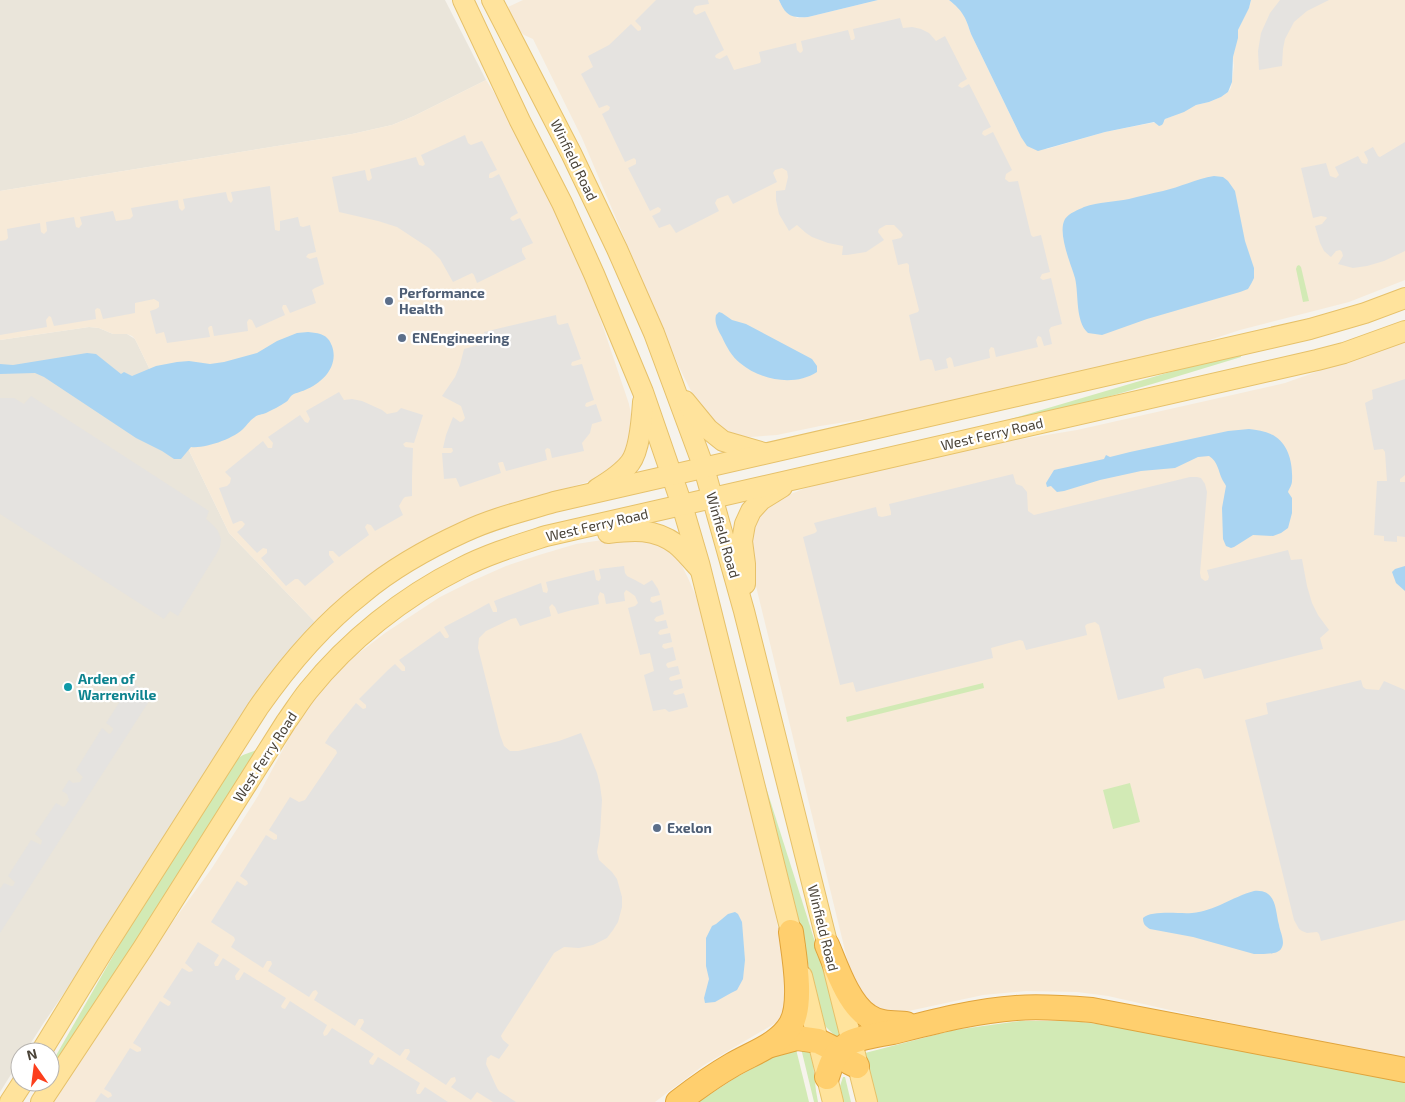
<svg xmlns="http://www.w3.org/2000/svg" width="1405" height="1102" font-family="'Exo 2',sans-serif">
	<rect width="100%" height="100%" fill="#f6f3ec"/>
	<g fill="#eae5da">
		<polygon points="0,0 445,0 486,80 414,116 392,125 352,134 0,191"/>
		<polygon points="89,327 99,328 113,334 127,334 135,339 229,533 316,623 43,1024 25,1052 20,1052 20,1060 0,1092 0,340"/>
	</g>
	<g fill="#f7ead8">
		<polygon points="523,0 779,0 781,4 797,18 808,17 878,0 949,0 959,8 965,17 971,34 1021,137 1047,149 1105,132 1146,124 1164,121 1165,119 1173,116 1196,105 1209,102 1221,97 1228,92 1231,88 1234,66 1233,57 1238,33 1238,30 1250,5 1251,0 1405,0 1405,280 1349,302 1240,330 1176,351 923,410 820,426 777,435 750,437 733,436 723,432 705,415 692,393 679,367 582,138 533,39 524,35 518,29 506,8"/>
		<polygon points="486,80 510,118 568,236 586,280 599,315 629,404 635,433 628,455 604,474 587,482 496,510 316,623 229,533 135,339 132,336 127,334 113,334 99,328 89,327 0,340 0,191 352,134 392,125 414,116"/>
		<polygon points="1405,340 1405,1059 1192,1015 1108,996 1077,992 1026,991 983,995 890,1015 868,1008 852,979 753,574 749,539 760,511 786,496 803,489 851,474 974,447 1077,430 1285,383"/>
		<polygon points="643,536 676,554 688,578 701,608 762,842 780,939 792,1001 779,1021 704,1065 655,1102 53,1102 145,960 212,868 258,796 303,712 329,680 355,656 385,633 440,597 472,581 506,566 539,555 576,544 609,539"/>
	</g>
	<g fill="#d2eab5">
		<polygon points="1299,265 1301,267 1309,301 1303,302 1296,269 1297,266"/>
		<path d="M1241 353V357C1165 380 1089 404 1011 422V419L1211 360Z"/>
		<polygon points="983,683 984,688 847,722 846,717"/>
		<polygon points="259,749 50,1075 50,1066 137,914 235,760 243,755"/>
		<polygon points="764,781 829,986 841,1036 836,1037 823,1024 763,782"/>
		<polygon points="1130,783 1140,822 1113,829 1103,790"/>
		<polygon points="1020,1021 1074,1021 1114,1026 1257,1050 1405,1082 1405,1102 875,1102 865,1053 954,1030"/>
		<polygon points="800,1044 811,1044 816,1091 818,1102 814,1102"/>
		<polygon points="795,1045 809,1102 698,1102 735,1078"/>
		<polygon points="843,1077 845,1077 851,1102 842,1102 840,1086"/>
	</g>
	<g fill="#e5e3e0">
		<polygon points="656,0 708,0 709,4 696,6 694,8 693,12 696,15 705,11 724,50 717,54 715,56 716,58 720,59 727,55 734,70 760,63 761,61 759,52 796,43 797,50 800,53 802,52 803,50 801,41 848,30 851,40 853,40 855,38 853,29 900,18 903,28 912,27 921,29 929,33 936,41 945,36 967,79 960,83 958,86 962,88 969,84 991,127 983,131 982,134 985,136 993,132 1012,170 1006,174 1005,179 1009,182 1018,181 1031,235 1033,237 1041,235 1050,272 1042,274 1040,278 1043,280 1051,278 1062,324 1051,327 1049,330 1052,344 1044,346 1041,337 1038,336 1036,340 1038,347 996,357 994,348 991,347 989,350 990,358 954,367 952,359 950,357 946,359 948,368 935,371 932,360 928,359 920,361 909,315 918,312 919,310 909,271 909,265 907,263 898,265 892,240 901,238 903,235 901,232 894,225 886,225 879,229 878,232 884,240 866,252 847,255 842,255 843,246 828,243 812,237 806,233 797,225 789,231 779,214 776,200 776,191 785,190 788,177 787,171 782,168 775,170 773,173 777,182 733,204 728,195 717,199 715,203 719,211 676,233 670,224 659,228 652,216 660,212 661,209 658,207 650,211 628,168 636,164 636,160 634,158 625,162 602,114 609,110 610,107 607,105 599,108 581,74 593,67 588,56 609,45 631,24 638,31 641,30 641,27 635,21"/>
		<polygon points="1280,0 1329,0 1307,11 1294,22 1285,39 1283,49 1282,66 1259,70 1258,51 1261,33 1270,13"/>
		<polygon points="465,135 468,143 471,145 482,141 497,170 490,173 489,175 489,178 492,178 499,174 518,213 511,217 510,219 513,221 520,218 533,243 522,248 522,252 526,259 477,283 474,275 472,273 453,282 440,259 429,248 397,227 378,221 339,212 332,177 365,170 367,180 369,181 372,178 370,169 416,157 419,165 423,166 425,164 421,155"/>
		<polygon points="1405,142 1405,251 1384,261 1367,266 1353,268 1338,264 1343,256 1342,252 1340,250 1336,251 1331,257 1324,251 1320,243 1315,226 1322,224 1327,218 1326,217 1321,216 1313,218 1301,168 1326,163 1330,176 1336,178 1339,175 1335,167 1358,156 1362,163 1367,164 1368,160 1364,152 1373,147 1378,156 1380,157"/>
		<polygon points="270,186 275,230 279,231 280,230 280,221 298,217 300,226 303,227 310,225 316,252 308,254 306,257 310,259 317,257 324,284 315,288 312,290 316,303 290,313 286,305 283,305 282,308 285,315 256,328 252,320 249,319 247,322 248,331 214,336 212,326 210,326 208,328 210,337 167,343 164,332 156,334 150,311 156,309 159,307 159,302 154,299 135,303 135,313 103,319 100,309 97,308 95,310 96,319 54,326 51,317 49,316 46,320 47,327 0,335 0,241 6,240 8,238 7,229 40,223 41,232 44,234 47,231 46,222 74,217 76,227 79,228 82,224 80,217 113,211 116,221 130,219 133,216 131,208 178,200 179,208 182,211 185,208 183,199 226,192 228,200 231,203 233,200 231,192"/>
		<polygon points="556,315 557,323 559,325 568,323 581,359 572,362 571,365 573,366 582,364 594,400 586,403 585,406 587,407 596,404 602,421 592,424 590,433 582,443 584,451 552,458 550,449 547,448 545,450 547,460 506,471 503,462 501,462 498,463 501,473 460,487 456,478 444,479 442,453 451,453 453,451 452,448 443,448 446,435 453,417 460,422 463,421 465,418 461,406 442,396 455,377 460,365 464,349 486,343 487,340 484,332"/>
		<polygon points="1405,379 1405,475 1400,479 1400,482 1405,482 1405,537 1397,536 1397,542 1384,541 1384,536 1374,535 1377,481 1387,481 1385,452 1383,449 1374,450 1365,403 1373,399 1372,390"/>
		<polygon points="339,392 344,400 352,399 362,401 382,410 387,414 397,412 401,408 423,415 414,443 406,442 403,444 405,447 413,448 412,477 412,496 405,497 403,499 399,506 403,515 375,531 371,525 367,524 365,527 369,535 339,557 333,551 329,551 329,555 334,562 305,586 298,579 295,579 286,586 261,558 267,553 267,549 263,548 257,553 237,532 243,527 245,524 242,521 240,521 233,524 219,488 227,486 230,483 231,478 225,472 263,441 268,448 272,448 273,443 268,437 300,415 305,422 308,423 310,419 306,411"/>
		<polygon points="31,396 209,511 206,519 213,525 218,531 221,539 220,547 217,553 178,616 170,611 164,619 0,514 0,398 14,398 24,404"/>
		<polygon points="1013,474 1016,484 1022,486 1027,492 1028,511 1034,515 1190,477 1197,477 1201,478 1205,484 1207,492 1200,573 1201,578 1205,581 1208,580 1209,577 1207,570 1288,550 1291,560 1302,559 1307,586 1312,603 1318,615 1329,630 1320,638 1323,649 1204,679 1201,669 1197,668 1164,677 1163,680 1165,688 1118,700 1099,625 1095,622 1087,624 1085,626 1087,635 1026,650 1023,641 1020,640 991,648 993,658 856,692 853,682 840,685 803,537 815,533 817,531 814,523 876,507 878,516 882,517 891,515 891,512 889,504"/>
		<polygon points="624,566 625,573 627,576 635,580 644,585 652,580 658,589 660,595 651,597 650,601 653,603 661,600 664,614 656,617 654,620 657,622 666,620 668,628 660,630 658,633 660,635 670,633 672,642 663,644 662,647 665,649 673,647 676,660 667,663 666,665 668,668 678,666 680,674 670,677 669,679 671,681 681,679 683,688 674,691 673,694 676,695 684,693 688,707 669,712 665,709 653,711 644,675 654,671 650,653 640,655 628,608 635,606 638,603 635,596 628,591 626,590 624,593 625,601 606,604 604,594 600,592 598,597 599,604 572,610 558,614 555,607 552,604 549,607 551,616 520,626 516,618 511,619 486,631 479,638 478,648 500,735 504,746 510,751 518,751 559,741 581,733 597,773 600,785 602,800 601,817 600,835 597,852 599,860 612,872 617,879 622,897 622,907 618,922 613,930 607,938 593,945 579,948 564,947 554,953 502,1034 501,1036 503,1040 509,1045 499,1059 491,1055 487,1058 486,1064 497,1088 499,1091 516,1102 493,1102 477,1092 471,1100 451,1087 456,1081 455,1077 451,1078 446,1085 406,1059 410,1052 409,1049 405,1049 400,1056 360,1029 364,1022 363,1019 359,1019 355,1026 314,1000 318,993 316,990 313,991 309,997 268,971 272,964 271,961 267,961 263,968 231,947 235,940 234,937 211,922 237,881 245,886 248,884 247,881 240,876 266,835 274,840 277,839 277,835 269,830 290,797 299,802 305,800 337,753 336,750 325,743 330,735 356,703 363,709 366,708 366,705 359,699 388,670 395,664 402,671 405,671 405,667 399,660 440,631 445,638 448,638 449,636 444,627 471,613 489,603 493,612 497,612 497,609 494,601 541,583 543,592 547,593 548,590 546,582 594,570 596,580 599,581 601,578 599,569"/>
		<polygon points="1361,680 1363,687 1366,689 1379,690 1384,681 1405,690 1405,920 1321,941 1319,934 1317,932 1307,933 1302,931 1299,929 1294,920 1245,720 1268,714 1266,703"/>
		<polygon points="132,683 153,695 0,933 0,889 4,883 11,886 13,886 15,882 8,876 31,840 41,845 42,840 35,834 56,803 63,807 65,806 69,800 67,794 62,791 69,780 73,783 80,782 83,777 76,770 102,728 109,734 111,733 113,730 113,728 106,723"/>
		<polygon points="198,942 219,955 214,963 215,966 218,966 223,958 240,969 235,976 236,980 239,980 244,972 286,998 281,1006 282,1008 285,1009 290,1001 327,1025 323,1033 324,1036 327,1035 332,1028 374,1054 369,1061 370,1064 373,1065 378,1057 420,1083 416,1091 417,1094 420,1094 425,1087 448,1102 95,1102 101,1093 108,1098 112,1096 111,1093 104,1089 130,1048 137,1052 141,1051 141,1048 133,1043 160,1001 168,1006 170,1005 171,1002 163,997 182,968 189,972 193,971 192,969 185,963"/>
	</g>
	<g fill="#a9d4f2">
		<path d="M779 0H878L808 17C791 18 786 16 779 0Z"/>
		<path d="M949 0H1251L1249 8 1238 30V38L1233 57 1232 82 1228 92 1221 97 1209 102 1196 105 1184 112 1165 119C1163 122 1164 125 1159 126L1154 122 1105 132 1038 151 1027 146 1021 137 971 34C966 18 963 11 949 0Z"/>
		<path d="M1214 176 1223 177 1228 181 1235 191 1245 241 1254 268V278L1251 284 1248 289 1240 292 1147 319 1102 335 1088 333C1075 321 1079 295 1075 278 1071 264 1057 233 1065 219 1069 213 1078 210 1084 207 1099 202 1114 202 1129 199 1141 196 1152 193 1163 191 1180 187 1196 179 1214 176Z"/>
		<path d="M719 312 722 313 732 320 746 324 812 359 817 366V372C794 387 760 380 740 363 732 357 726 346 722 337 718 330 714 323 716 315Z"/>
		<path d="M308 332C319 333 328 334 332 346 339 366 323 383 305 390 301 392 294 393 291 396 289 398 288 401 286 402 280 406 272 410 266 413 262 415 258 414 255 417 250 420 248 424 244 428 235 438 205 449 191 447L181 459H174L162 451 136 438 44 377 35 373 0 374V364L13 365 87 353 96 354 121 374 124 372 132 376 156 366 177 362 189 361 210 364 224 362 257 353 277 341 297 333Z"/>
		<path d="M1249 429C1257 430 1265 431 1273 435 1289 444 1293 464 1292 481 1292 485 1289 489 1288 492L1292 498V513L1288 528 1281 533 1273 536 1253 535 1234 547 1231 548 1226 546 1223 539 1222 508 1226 486C1225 484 1223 481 1222 479 1218 470 1218 462 1209 456L1198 457 1175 468 1141 471 1100 480 1064 491 1057 492 1051 486 1047 487 1046 483 1054 470 1104 459 1106 455 1110 457 1130 452 1228 431Z"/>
		<polygon points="1405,566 1405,591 1396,583 1392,572 1395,569"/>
		<path d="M1254 891C1277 889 1275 910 1279 925 1280 932 1286 942 1281 949 1277 955 1262 954 1254 954L1193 937 1150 929C1145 926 1143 924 1143 918 1152 910 1179 914 1192 913 1215 911 1232 897 1254 891Z"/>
		<polygon points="735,912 738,914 742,922 745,960 743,979 737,990 731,993 715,1002 705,1003 704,998 709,979 706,966 706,938 712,926 716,924 728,914"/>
	</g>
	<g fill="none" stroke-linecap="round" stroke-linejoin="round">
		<defs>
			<g id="major">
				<polyline points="463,0 520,121 562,203 594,274 643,392 682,505 699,563 795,948"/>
				<polyline points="492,0 571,153 617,249 654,333 704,468 744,611 867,1102"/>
				<polyline points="685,401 708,429 723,441 764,453"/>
				<path d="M597 489C607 483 623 472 630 463 640 450 642 417 643 402"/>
				<path d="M608 533C633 530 654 528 676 544 685 551 692 561 700 569"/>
				<polyline points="745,584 745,564 742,541 745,524 751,511 761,500 782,487"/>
				<polyline points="802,976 833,1102"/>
				<path d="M41 1052 106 946 258 708C288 665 322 625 363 593 393 568 429 548 464 532 493 518 524 511 554 502L1310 329 1365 313 1405 298"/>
				<polyline points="10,1102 23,1082"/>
				<path d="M41 1102 143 948 286 722C294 711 300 701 308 691 349 640 403 597 461 568 488 554 518 545 546 536L1317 360 1344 353 1405 331"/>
			</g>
			<g id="highway">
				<path d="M827 945C836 966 848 1003 868 1016 879 1024 893 1023 906 1024"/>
				<polyline points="771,1045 797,1038 818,1041 832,1048 849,1062 857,1066"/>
				<path d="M827 1077C832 1061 835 1053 849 1043 857 1038 882 1034 893 1032 933 1022 974 1011 1016 1008 1041 1006 1067 1008 1092 1010L1405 1070"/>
				<path d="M678 1102C695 1089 713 1076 732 1065 752 1053 779 1045 791 1024 803 1003 794 955 791 932"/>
			</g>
		</defs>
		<use href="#major" stroke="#e6c16a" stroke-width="22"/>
		<use href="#highway" stroke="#e0a43c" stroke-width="26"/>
		<use href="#major" stroke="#ffe39c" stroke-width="20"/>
		<use href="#highway" stroke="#ffcf6e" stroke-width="24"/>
	</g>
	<g fill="#5c6f8a" stroke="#fff" stroke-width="2">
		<circle cx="389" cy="301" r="5"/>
		<circle cx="402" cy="338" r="5"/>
		<circle cx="657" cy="828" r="5"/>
	</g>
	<circle fill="#0f9aa8" stroke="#fff" stroke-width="2" cx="68" cy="687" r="5"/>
	<g text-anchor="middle" stroke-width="4.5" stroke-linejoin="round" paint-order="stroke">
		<g font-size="14" fill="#4b4439" stroke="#fff">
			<text transform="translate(574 160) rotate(64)" y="5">Winfield Road</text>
			<text transform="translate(992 434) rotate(-13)" y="5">West Ferry Road</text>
			<text transform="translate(597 525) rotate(-13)" y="5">West Ferry Road</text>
			<text transform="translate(723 535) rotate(74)" y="5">Winfield Road</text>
			<text transform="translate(265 757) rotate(-57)" y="5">West Ferry Road</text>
			<text transform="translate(823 928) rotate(76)" y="5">Winfield Road</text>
		</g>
		<g font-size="14" font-weight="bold" fill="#4e5e75" stroke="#fff" text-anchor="start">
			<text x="399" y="298">Performance<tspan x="399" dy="16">Health</tspan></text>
			<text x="412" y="343">ENEngineering</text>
			<text x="667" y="833">Exelon</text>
		</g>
		<g font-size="14" font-weight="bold" fill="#0d838f" stroke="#fff" text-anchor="start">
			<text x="78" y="684">Arden of<tspan x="78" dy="16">Warrenville</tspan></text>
		</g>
	</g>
	<g transform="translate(35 1067) rotate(346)"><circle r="24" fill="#ffffff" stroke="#b7b4b0"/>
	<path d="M0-4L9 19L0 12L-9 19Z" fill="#fc3f1d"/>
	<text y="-8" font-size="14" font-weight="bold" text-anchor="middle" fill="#4b4439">N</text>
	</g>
</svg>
